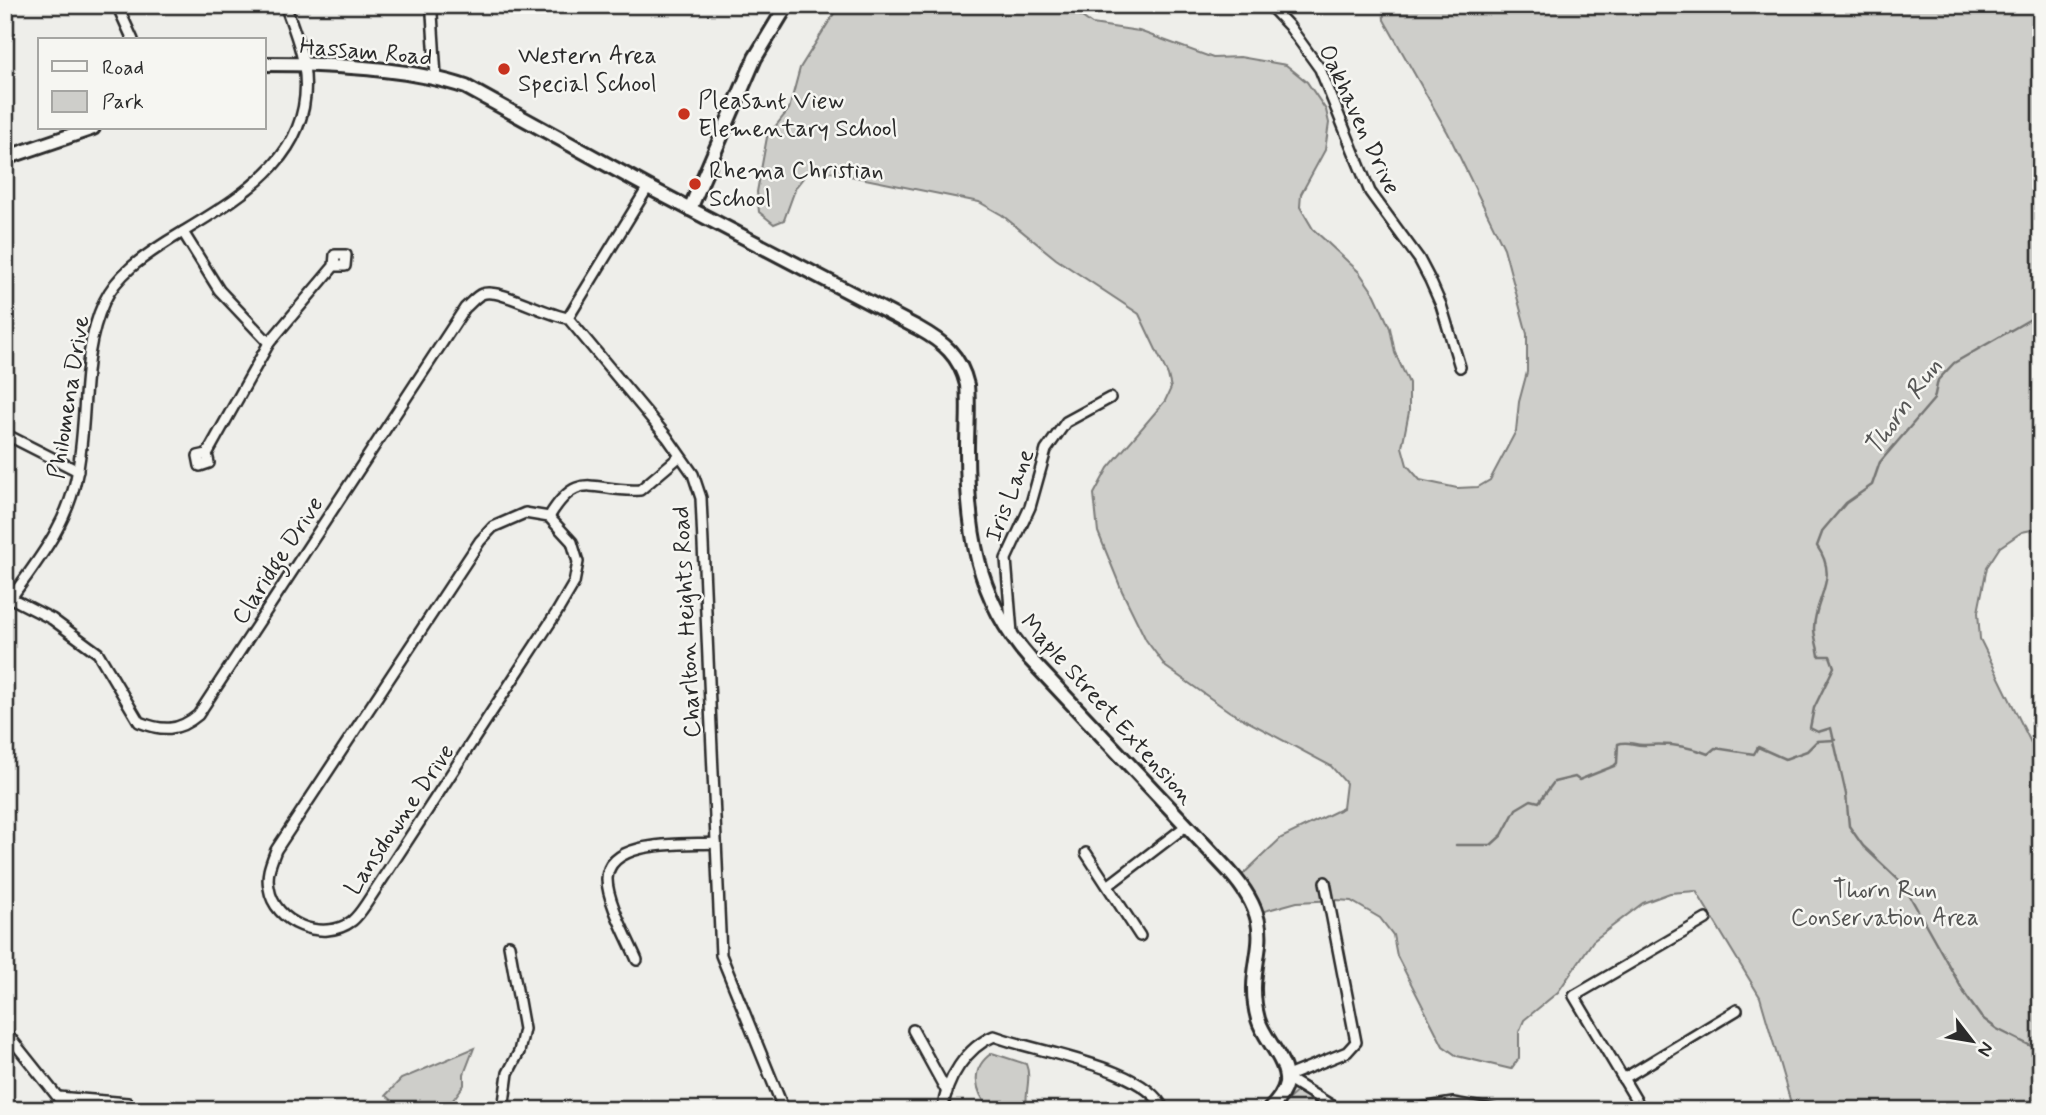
<svg xmlns="http://www.w3.org/2000/svg" width="2046" height="1115" font-family="Mynerve,sans-serif">
	<rect width="100%" height="100%" fill="#eeeeea"/>
	<filter id="ink" filterUnits="userSpaceOnUse"><feTurbulence type="fractalNoise" baseFrequency=".0143" numOctaves="2"/><feDisplacementMap in="SourceGraphic" scale="14" xChannelSelector="R" yChannelSelector="G"/><feConvolveMatrix kernelMatrix="1 2 1 2 8 2 1 2 1" color-interpolation-filters="sRGB"/></filter>
	<g filter="url(#ink)">
		<g fill="#cececa" stroke="#7c7c7a" stroke-width="2">
			<polygon points="846,5 1065,5 1092,24 1139,31 1213,58 1240,57 1286,65 1307,82 1326,110 1329,123 1325,150 1301,194 1300,207 1313,229 1359,272 1375,295 1390,328 1395,353 1409,383 1409,412 1402,447 1407,465 1420,480 1457,488 1478,487 1490,480 1516,431 1519,402 1527,372 1527,334 1504,248 1448,133 1384,20 1383,5 2041,5 2041,528 2022,532 2000,547 1987,567 1978,612 1980,639 2041,763 2041,1110 1793,1110 1760,997 1696,891 1670,893 1643,903 1593,941 1558,992 1524,1020 1519,1032 1519,1058 1511,1069 1457,1056 1443,1046 1397,956 1393,935 1380,918 1351,901 1337,900 1297,902 1257,913 1237,880 1281,838 1343,808 1346,783 1331,766 1230,712 1166,667 1146,640 1122,591 1098,532 1094,494 1108,468 1165,401 1171,388 1168,375 1139,314 1056,259 1002,215 979,202 811,168 796,187 784,220 774,224 759,212 757,192 767,137 789,109 800,68 835,12"/>
			<polygon points="474,1048 464,1074 464,1085 450,1104 450,1110 395,1110 397,1105 386,1095 401,1079"/>
			<path d="M992 1053 1026 1064C1032 1079 1024 1093 1027 1110H990C975 1091 969 1069 992 1053Z"/>
			<polygon points="1299,1090 1331,1110 1276,1110"/>
		</g>
		<g fill="none" stroke-linecap="round" stroke-linejoin="round">
			<g stroke="#757573" stroke-width="2.5">
				<path d="M2041 313 1954 363 1938 380 1934 399 1880 462 1872 485 1846 503 1823 530 1817 546C1840 579 1815 596 1814 628 1814 637 1818 647 1819 656H1830L1834 667 1814 708 1810 728 1818 732 1831 728 1846 794 1849 826 1863 846 1903 884 1966 996 1981 1017 1997 1029 2041 1051"/>
				<path d="M1456 845H1491L1502 835 1516 809 1531 800 1539 802 1554 782 1575 777 1579 780 1614 766 1617 763 1618 744C1628 740 1635 746 1645 745 1668 743 1687 745 1708 754L1715 748 1754 754 1758 747 1785 759 1807 751 1817 741 1835 740"/>
			</g>
			<defs>
				<g id="street">
					<polyline points="117,5 133,40"/>
					<polyline points="435,5 432,14 436,77"/>
					<polyline points="1269,5 1289,26 1320,69 1370,192 1419,259 1430,280 1441,305 1460,367"/>
					<polyline points="648,187 568,318 667,437 693,474 701,498 721,955 784,1110"/>
					<polyline points="183,232 219,290 269,343"/>
					<polyline points="5,434 78,471"/>
					<polyline points="207,454 198,456 200,466 209,463 207,454 269,343 334,266 335,255 346,255 345,266 334,266"/>
					<path d="M525 513 549 517 572 542 578 562 574 583 557 612 366 904C362 910 357 917 352 921 323 943 274 923 269 888 266 874 271 863 276 850L480 541 493 527Z"/>
					<path d="M549 517C579 467 593 493 640 490L679 457"/>
					<path d="M5 595 52 619 98 653 139 722C162 731 178 732 198 715L465 308C470 304 476 296 482 294 498 287 545 315 568 318"/>
					<path d="M11 598C38 560 66 526 76 479 89 421 79 356 104 302 117 274 143 257 168 241 234 200 318 159 304 66 301 46 292 24 285 5"/>
					<polyline points="1012,633 1006,559 1030,507 1046,450 1066,422 1110,398"/>
					<polyline points="1086,853 1140,936"/>
					<polyline points="1109,885 1186,826"/>
					<path d="M637 960C628 939 607 901 607 879 608 838 687 845 716 843"/>
					<polyline points="913,1030 947,1092"/>
					<polyline points="5,1031 68,1110"/>
					<polyline points="1285,1077 1347,1052 1356,1042 1325,882"/>
					<polyline points="1285,1077 1339,1110"/>
					<polyline points="1623,1079 1737,1010"/>
					<polyline points="58,1097 128,1103 134,1110"/>
					<polyline points="503,1110 508,1073 519,1052 524,1029 509,945"/>
					<path d="M943 1110C945 1080 967 1047 994 1036 1038 1053 1145 1066 1164 1110"/>
					<polyline points="1409,1110 1453,1103 1494,1110"/>
					<polyline points="1642,1110 1574,996 1706,919"/>
				</g>
				<g id="secondary">
					<path d="M264 64C324 64 410 68 466 87L648 187 918 328C943 342 960 355 967 385 969 406 967 427 967 449 967 528 976 598 1030 659L1229 871C1287 936 1241 956 1258 1019 1264 1040 1288 1060 1286 1083 1284 1094 1276 1103 1269 1110"/>
					<polyline points="5,158 93,128"/>
					<polyline points="690,209 755,58 787,5"/>
				</g>
			</defs>
			<use href="#street" stroke="#2b2b2b" stroke-width="14"/>
			<use href="#secondary" stroke="#2b2b2b" stroke-width="18"/>
			<use href="#street" stroke="#f6f6f2" stroke-width="9"/>
			<use href="#secondary" stroke="#f6f6f2" stroke-width="12"/>
		</g>
	</g>
	<g fill="#c8321e" stroke="#f6f6f2" stroke-width="2.5">
		<circle cx="504" cy="69" r="7"/>
		<circle cx="684" cy="114" r="7"/>
		<circle cx="695" cy="184" r="7"/>
	</g>
	<g text-anchor="middle" stroke-width="5" stroke-linejoin="round" paint-order="stroke">
		<g font-size="24" fill="#2b2b2b" stroke="#f6f6f2">
			<text transform="translate(366 51) rotate(5)" y="8">Hassam Road</text>
			<text transform="translate(1360 119) rotate(65)" y="8">Oakhaven Drive</text>
			<text transform="translate(68 397) rotate(-81)" y="8">Philomena Drive</text>
			<text transform="translate(1009 495) rotate(-69)" y="8">Iris Lane</text>
			<text transform="translate(277 560) rotate(-57)" y="8">Claridge Drive</text>
			<text transform="translate(686 622) rotate(-93)" y="8">Charlton Heights Road</text>
			<text transform="translate(1108 709) rotate(48)" y="8">Maple Street Extension</text>
			<text transform="translate(399 819) rotate(-56)" y="8">Lansdowne Drive</text>
		</g>
		<g font-size="24" fill="#2b2b2b" stroke="#f6f6f2" text-anchor="start">
			<text x="518" y="63">Western Area<tspan x="518" dy="28">Special School</tspan></text>
			<text x="698" y="108">Pleasant View<tspan x="698" dy="28">Elementary School</tspan></text>
			<text x="709" y="178">Rhema Christian<tspan x="709" dy="28">School</tspan></text>
		</g>
		<g font-size="24" fill="#545453" stroke="#f6f6f2">
			<text x="1885" y="897">Thorn Run<tspan x="1885" dy="28">Conservation Area</tspan></text>
		</g>
		<g font-size="26" font-style="italic" fill="#565655" stroke="#f6f6f2">
			<text transform="translate(1902 406) rotate(-54)" y="9">Thorn Run</text>
		</g>
	</g>
	<rect width="2046" height="1115" fill="none" stroke="#f6f6f2" stroke-width="28"/>
	<rect x="14" y="14" width="2018" height="1087" fill="none" stroke="#2b2b2b" stroke-width="2.5" filter="url(#ink)"/>
	<rect x="38" y="38" width="228" height="91" fill="#f6f6f2" stroke="#a5a5a2" stroke-width="2"/>
	<rect x="52" y="61" width="35" height="10" fill="#f6f6f2" stroke="#a5a5a2" stroke-width="2"/>
	<text x="102" y="74" font-size="21" fill="#2b2b2b">Road</text>
	<rect x="52" y="91" width="35" height="21" fill="#cececa" stroke="#a5a5a2" stroke-width="2"/>
	<text x="102" y="108" font-size="21" fill="#2b2b2b">Park</text>
	<g transform="translate(1972 1041) rotate(121)" stroke="#f6f6f2" stroke-width="5" paint-order="stroke">
	<path d="M0-5L12 26L0 18L-12 26Z" fill="#2b2b2b"/>
	<text y="-10" font-size="19" font-weight="bold" text-anchor="middle" fill="#2b2b2b">N</text>
	</g>
</svg>
